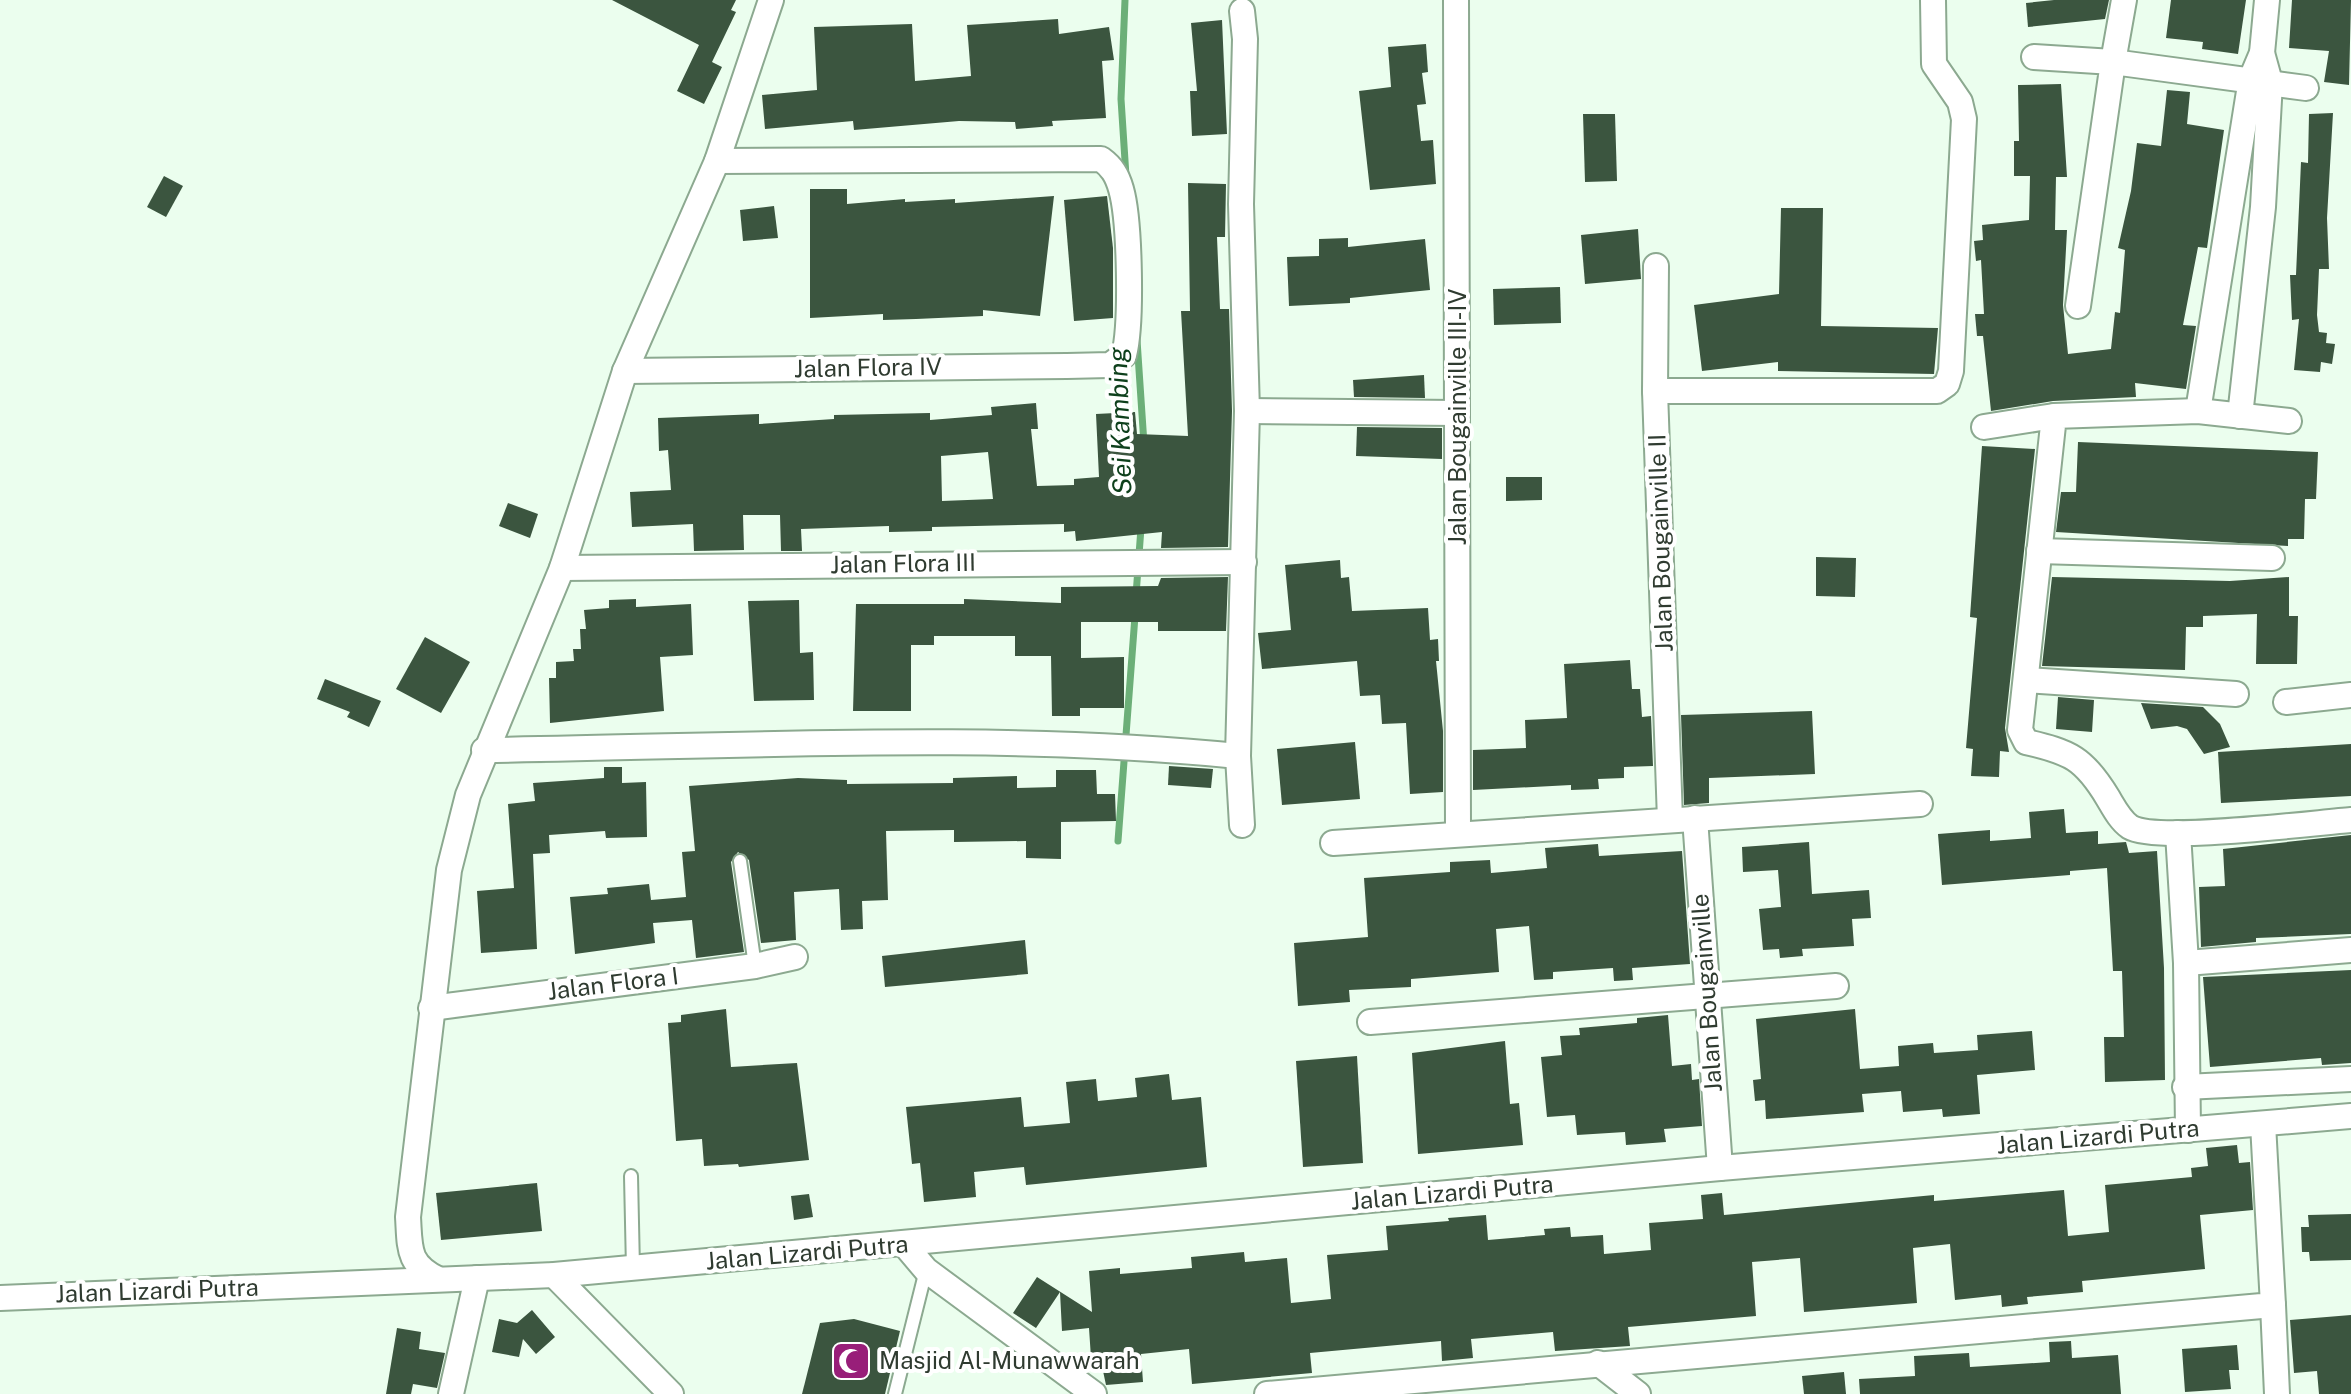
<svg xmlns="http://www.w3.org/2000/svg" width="2351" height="1394" font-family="'Public Sans',sans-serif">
	<rect width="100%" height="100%" fill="#ebfeee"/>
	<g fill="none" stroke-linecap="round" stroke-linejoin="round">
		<g stroke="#6caf78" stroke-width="7">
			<polyline points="1125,0 1121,99 1126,176"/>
			<polyline points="1137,340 1144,444"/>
			<polyline points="1136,595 1141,528"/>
			<polyline points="1118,841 1135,616"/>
		</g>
	</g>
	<g fill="#3b553f" fill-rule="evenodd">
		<polygon points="612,0 736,0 731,10 736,12 712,62 722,67 704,104 677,91 699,45"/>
		<polygon points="2054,0 2109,0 2105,19 2028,27 2026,3"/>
		<polygon points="2171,0 2246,0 2238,54 2202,49 2203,42 2166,38"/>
		<polygon points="2292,0 2351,0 2349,85 2324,82 2329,51 2289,48"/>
		<polygon points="1058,19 1059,34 1109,27 1114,60 1102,61 1106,118 1052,121 1053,126 1016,129 1015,122 959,121 854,130 853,121 765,129 762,95 817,90 814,27 912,24 915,81 971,76 967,25"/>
		<polygon points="1222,20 1227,134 1192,136 1190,91 1197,91 1191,23"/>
		<polygon points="1426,44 1428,72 1422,73 1426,104 1417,105 1421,141 1433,140 1436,184 1370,190 1359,91 1391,87 1388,47"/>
		<polygon points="2061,84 2067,177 2056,177 2055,230 2067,230 2063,305 2068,354 2111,349 2115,312 2120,313 2125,250 2118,248 2131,191 2137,143 2161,146 2167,90 2190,92 2187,124 2224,130 2207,248 2198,247 2183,325 2196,326 2186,389 2135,383 2136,397 2053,401 1991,411 1983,336 1977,336 1975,314 1984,314 1981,260 1976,261 1974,241 1983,240 1982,225 2029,220 2030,176 2014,176 2014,141 2019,141 2018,85"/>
		<polygon points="2333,113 2327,218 2329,269 2319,269 2317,315 2319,332 2327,333 2326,343 2335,344 2332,364 2321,362 2320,372 2294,370 2299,319 2292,320 2290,275 2296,275 2301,162 2308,163 2309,114"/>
		<polygon points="1583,114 1615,114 1617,181 1585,182"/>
		<polygon points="164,176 183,186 166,217 147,207"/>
		<path d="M1188 183 1226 184 1225 237H1217L1220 309H1229L1232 411 1228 547 1161 548 1162 532 1076 541 1075 531 1064 532V524L932 527V531L889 532V526L801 529 802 551H781L780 515H743L744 550 694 551 693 524 632 527 630 492 671 490 668 450 659 451 658 418 759 414V424L834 419V415L930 413V420L992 415 991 407 1036 403 1038 429H1031L1037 486 1074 485V479L1099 477 1096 414 1135 412 1137 434 1188 436 1181 311H1190ZM988 452 993 499 942 501 941 456Z"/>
		<polygon points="810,189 847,189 847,204 905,199 905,202 955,199 955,203 1054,196 1040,316 983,310 983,316 916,319 883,320 883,314 810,318"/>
		<polygon points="1107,196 1113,248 1113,318 1074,321 1064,200"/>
		<polygon points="774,206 778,238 743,241 740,210"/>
		<polygon points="1781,208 1823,208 1821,326 1938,328 1934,374 1778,371 1778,362 1702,371 1694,305 1779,294"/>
		<polygon points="1638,229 1641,279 1585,284 1581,235"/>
		<polygon points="1348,238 1348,247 1425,239 1430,290 1350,298 1350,303 1289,306 1287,257 1319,256 1319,239"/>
		<polygon points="1560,287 1561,323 1494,325 1493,289"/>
		<polygon points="1424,375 1425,398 1354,397 1353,380"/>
		<polygon points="1357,427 1442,428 1442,459 1356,456"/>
		<polygon points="2078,442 2318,452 2316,499 2305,499 2304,539 2288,539 2288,546 2056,532 2061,492 2076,492"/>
		<polygon points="1982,446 2035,449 2005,728 2009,752 2000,751 1999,777 1971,776 1973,749 1966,748 1977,618 1970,617"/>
		<polygon points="1506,477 1542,477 1542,500 1506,501"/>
		<polygon points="508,503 538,514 530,538 499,526"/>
		<polygon points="1816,557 1856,558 1855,597 1816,596"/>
		<polygon points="1340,560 1341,578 1349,577 1352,611 1428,608 1430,640 1438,639 1439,661 1436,661 1443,731 1443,792 1410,794 1406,723 1382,724 1380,695 1360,696 1357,661 1262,669 1258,633 1291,630 1285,565"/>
		<polygon points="1228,577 1226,631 1158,631 1158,622 1081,622 1081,658 1124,657 1124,708 1080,708 1080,716 1052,716 1051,656 1015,656 1015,636 934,636 934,645 911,645 911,711 853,711 856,604 964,604 964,599 1061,603 1061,587 1158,586 1161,578"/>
		<polygon points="2052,577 2230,581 2289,577 2289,616 2298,616 2297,664 2256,664 2257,614 2203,616 2203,627 2186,627 2185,670 2042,666"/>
		<polygon points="636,599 636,607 691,604 693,655 660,657 664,711 550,723 549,678 556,678 556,662 574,661 573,649 581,649 580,629 586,629 584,610 609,608 609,600"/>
		<polygon points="799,600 800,653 813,652 814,700 754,701 748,601"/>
		<polygon points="425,637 470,662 441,713 396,689"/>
		<polygon points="1630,660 1632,689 1640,689 1642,717 1651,716 1653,766 1624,767 1624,778 1598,779 1599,789 1571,790 1571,785 1473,790 1473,750 1526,748 1525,720 1567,718 1564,664"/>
		<polygon points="325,679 381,701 369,727 347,717 350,712 317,699"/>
		<polygon points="2058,697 2094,700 2092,732 2056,729"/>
		<polygon points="2141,703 2203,707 2220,724 2230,747 2204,754 2187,729 2177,726 2151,729"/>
		<polygon points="1812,711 1815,774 1709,778 1709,803 1684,805 1681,715"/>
		<polygon points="1355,742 1360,799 1282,805 1277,749"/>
		<polygon points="2351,744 2351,796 2221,803 2218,752"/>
		<polygon points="1169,766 1213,769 1211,788 1168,785"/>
		<polygon points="604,767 622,767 622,783 646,782 647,837 606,838 605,831 549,835 550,853 533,854 537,949 481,953 477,891 514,888 508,804 535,801 533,783 604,778"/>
		<polygon points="1056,770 1096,770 1097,794 1115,794 1116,821 1061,822 1061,859 1026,858 1026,841 954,842 954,830 886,831 888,900 862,901 863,929 841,930 839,889 794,892 796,940 761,943 749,860 738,852 731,862 744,952 696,958 692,920 653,923 655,943 575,954 570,897 608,894 607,888 649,884 651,900 686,897 682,852 695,851 689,786 798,778 847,780 847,784 953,783 953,778 1017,776 1017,788 1056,787"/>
		<polygon points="2064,809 2066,833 2098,831 2098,844 2126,842 2129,853 2157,851 2164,968 2165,1080 2105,1082 2104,1037 2124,1037 2122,971 2113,971 2107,868 2070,871 2070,875 1942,885 1938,834 1990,830 1990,841 2031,838 2029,812"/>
		<polygon points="2351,835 2351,934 2256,938 2256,942 2201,947 2199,887 2225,886 2223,849"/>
		<polygon points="1809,842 1812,894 1869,890 1871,918 1852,919 1854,946 1802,949 1803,956 1780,958 1779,949 1763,950 1759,909 1781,907 1778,870 1743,872 1742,847"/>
		<polygon points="1598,844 1599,856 1682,851 1690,964 1632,968 1633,980 1614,981 1613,968 1553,972 1553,979 1534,980 1529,926 1496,929 1499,972 1411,979 1411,987 1349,990 1350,1002 1298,1006 1294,943 1368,937 1364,878 1450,872 1450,862 1490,860 1491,873 1547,868 1545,848"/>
		<polygon points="1025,940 1028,974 885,987 882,956"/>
		<polygon points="2351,970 2351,1063 2322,1065 2321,1058 2210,1067 2203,977"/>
		<polygon points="726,1009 731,1067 797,1063 809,1160 739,1167 738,1164 704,1166 702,1139 676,1141 668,1023 681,1022 681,1015"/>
		<polygon points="1855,1009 1860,1069 1899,1066 1898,1046 1933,1043 1934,1053 1978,1050 1977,1035 2032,1031 2035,1070 1977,1075 1980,1114 1943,1117 1942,1109 1903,1112 1901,1091 1862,1094 1864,1112 1766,1119 1765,1100 1755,1101 1753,1080 1761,1079 1756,1019"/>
		<polygon points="1668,1015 1672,1066 1691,1064 1692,1080 1699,1079 1702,1126 1664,1129 1666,1142 1626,1145 1625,1132 1577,1135 1575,1115 1547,1117 1541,1057 1562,1055 1560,1036 1580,1035 1579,1028 1637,1023 1637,1018"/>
		<polygon points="1505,1041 1510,1104 1519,1103 1523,1145 1418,1154 1412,1053"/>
		<polygon points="1357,1056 1363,1163 1303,1167 1296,1061"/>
		<polygon points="1169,1074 1172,1100 1201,1097 1207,1167 1026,1185 1024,1167 974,1172 976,1197 924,1202 920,1163 912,1164 906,1107 1021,1097 1024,1127 1070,1123 1066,1082 1096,1079 1098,1101 1137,1097 1135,1078"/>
		<polygon points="2237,1145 2239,1163 2250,1162 2253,1210 2200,1215 2205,1269 2082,1281 2083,1292 2027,1297 2028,1304 2002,1307 2001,1295 1955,1300 1950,1244 1913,1248 1917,1303 1804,1312 1800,1258 1752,1262 1756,1316 1628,1327 1630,1346 1555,1351 1553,1332 1471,1339 1473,1358 1442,1361 1441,1341 1310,1353 1312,1373 1192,1384 1189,1349 1141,1354 1143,1382 1106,1385 1100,1357 1091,1358 1089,1328 1062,1331 1060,1292 1036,1328 1013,1313 1037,1277 1092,1312 1089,1271 1120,1268 1120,1274 1192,1268 1191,1257 1244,1252 1245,1262 1287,1258 1291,1303 1331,1299 1327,1255 1388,1250 1386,1226 1449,1221 1448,1218 1486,1215 1488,1240 1545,1235 1544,1229 1570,1227 1571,1237 1603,1235 1604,1254 1651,1250 1649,1223 1703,1219 1701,1195 1722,1193 1724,1215 1934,1195 1934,1201 2064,1190 2068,1236 2109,1232 2105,1185 2192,1177 2191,1168 2208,1166 2206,1148"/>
		<polygon points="537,1183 542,1231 441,1240 436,1193"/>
		<polygon points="809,1194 813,1217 794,1220 791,1196"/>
		<polygon points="2351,1214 2351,1260 2310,1261 2309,1252 2302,1252 2301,1227 2309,1227 2308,1215"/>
		<polygon points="532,1310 555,1337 536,1354 523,1339 519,1357 492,1352 499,1319 517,1323"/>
		<polygon points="2351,1315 2351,1394 2319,1394 2317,1371 2294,1373 2290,1320"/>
		<polygon points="854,1319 900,1331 885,1394 802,1394 820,1323"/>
		<polygon points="397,1328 421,1332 419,1349 445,1353 437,1388 413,1384 411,1394 386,1394"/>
		<polygon points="2071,1341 2072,1358 2118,1355 2121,1394 1860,1394 1859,1379 1915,1376 1914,1356 1969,1353 1970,1367 2050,1362 2049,1342"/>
		<polygon points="2237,1345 2239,1370 2229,1370 2231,1389 2185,1392 2182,1349"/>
		<polygon points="1844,1372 1846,1394 1804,1394 1802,1376"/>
	</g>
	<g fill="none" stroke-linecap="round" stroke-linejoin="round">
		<defs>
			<g id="lane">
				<polyline points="740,861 755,966"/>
				<polyline points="631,1176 633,1269"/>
				<polyline points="895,1394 926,1270"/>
			</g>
			<g id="street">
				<polyline points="1456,0 1458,833"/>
				<polyline points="2124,0 2113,62 2306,88"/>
				<polyline points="1242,11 1245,39 1241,204 1247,411 1238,756 1242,825"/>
				<polyline points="2034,57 2113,62 2078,306"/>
				<polyline points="1656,266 1655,391 1670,820"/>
				<path d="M625 371 1067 366 1110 365 1124 355C1132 324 1130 220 1121 189 1117 175 1112 167 1101 159L717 161"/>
				<polyline points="1655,391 1937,391 1947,384 1951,371 1964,119 1960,102 1934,64 1933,0"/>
				<polyline points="1247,411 1457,413"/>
				<polyline points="2198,411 2251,79 2262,53 2267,0"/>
				<polyline points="2240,416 2263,207 2270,82 2262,53"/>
				<path d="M2289 421 2198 411 2054 416 2020 730 2026 742C2070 752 2084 758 2108 798 2114 808 2120 820 2130 827 2157 843 2312 823 2351 820"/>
				<polyline points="1984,427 2054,416"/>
				<polyline points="2039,551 2272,558"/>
				<polyline points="562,568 1244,562"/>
				<polyline points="2026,680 2236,694"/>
				<polyline points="2286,702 2351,695"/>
				<path d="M484 750C735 747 988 731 1238 756"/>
				<polyline points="1695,818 1720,1168"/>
				<polyline points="2178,833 2186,963 2188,1130"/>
				<polyline points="1333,843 1920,804"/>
				<polyline points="2186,963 2351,950"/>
				<polyline points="431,1008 755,966 795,957"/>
				<polyline points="1370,1022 1836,986"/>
				<polyline points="2185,1087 2351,1079"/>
				<polyline points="904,1244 926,1270 1094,1394"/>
				<polyline points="554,1275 671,1394"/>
				<path d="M438 1279C407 1264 410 1248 408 1217L449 870 468 795 562 568 625 371 717 161 771 0"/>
				<polyline points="0,1298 554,1275 1720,1168 2351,1116"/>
				<polyline points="2273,1305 2277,1394"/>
				<polyline points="1598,1363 1638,1394"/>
				<polyline points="451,1394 477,1278"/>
				<polyline points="1267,1394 2273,1305 2263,1124"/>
			</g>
		</defs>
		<use href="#lane" stroke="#8ca990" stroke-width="16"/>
		<use href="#street" stroke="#8ca990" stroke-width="28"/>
		<use href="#lane" stroke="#fff" stroke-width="12"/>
		<use href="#street" stroke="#fff" stroke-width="24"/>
	</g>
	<defs>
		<symbol id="mosque-square" viewBox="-11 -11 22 22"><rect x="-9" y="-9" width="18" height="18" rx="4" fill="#981e79" stroke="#fff"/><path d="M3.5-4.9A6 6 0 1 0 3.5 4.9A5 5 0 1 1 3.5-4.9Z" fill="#fff"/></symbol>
	</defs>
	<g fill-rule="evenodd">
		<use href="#mosque-square" x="829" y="1339" width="44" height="44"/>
	</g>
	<g text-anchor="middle" stroke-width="8" stroke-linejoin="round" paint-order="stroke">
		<g font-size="24" fill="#2f3b30" stroke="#fff">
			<text transform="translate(868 368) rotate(-1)" y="8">Jalan Flora IV</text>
			<text transform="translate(1458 417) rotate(-90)" y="8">Jalan Bougainville III-IV</text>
			<text transform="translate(1661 543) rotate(-92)" y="8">Jalan Bougainville II</text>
			<text transform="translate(903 564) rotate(-1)" y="8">Jalan Flora III</text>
			<text transform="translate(613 984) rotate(-7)" y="8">Jalan Flora I</text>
			<text transform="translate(1707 993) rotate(-94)" y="8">Jalan Bougainville</text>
			<text transform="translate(2098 1137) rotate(-5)" y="8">Jalan Lizardi Putra</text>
			<text transform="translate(1452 1193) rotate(-5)" y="8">Jalan Lizardi Putra</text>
			<text transform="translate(807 1253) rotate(-5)" y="8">Jalan Lizardi Putra</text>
			<text transform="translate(157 1291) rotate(-2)" y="8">Jalan Lizardi Putra</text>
		</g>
		<g font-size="24" fill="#2f3b30" stroke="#fff" text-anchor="start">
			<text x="879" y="1369">Masjid Al-Munawwarah</text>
		</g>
		<g font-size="26" font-style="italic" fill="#0e401c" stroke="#fff">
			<text transform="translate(1120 421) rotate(-92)" y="9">Sei Kambing</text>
		</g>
	</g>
</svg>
